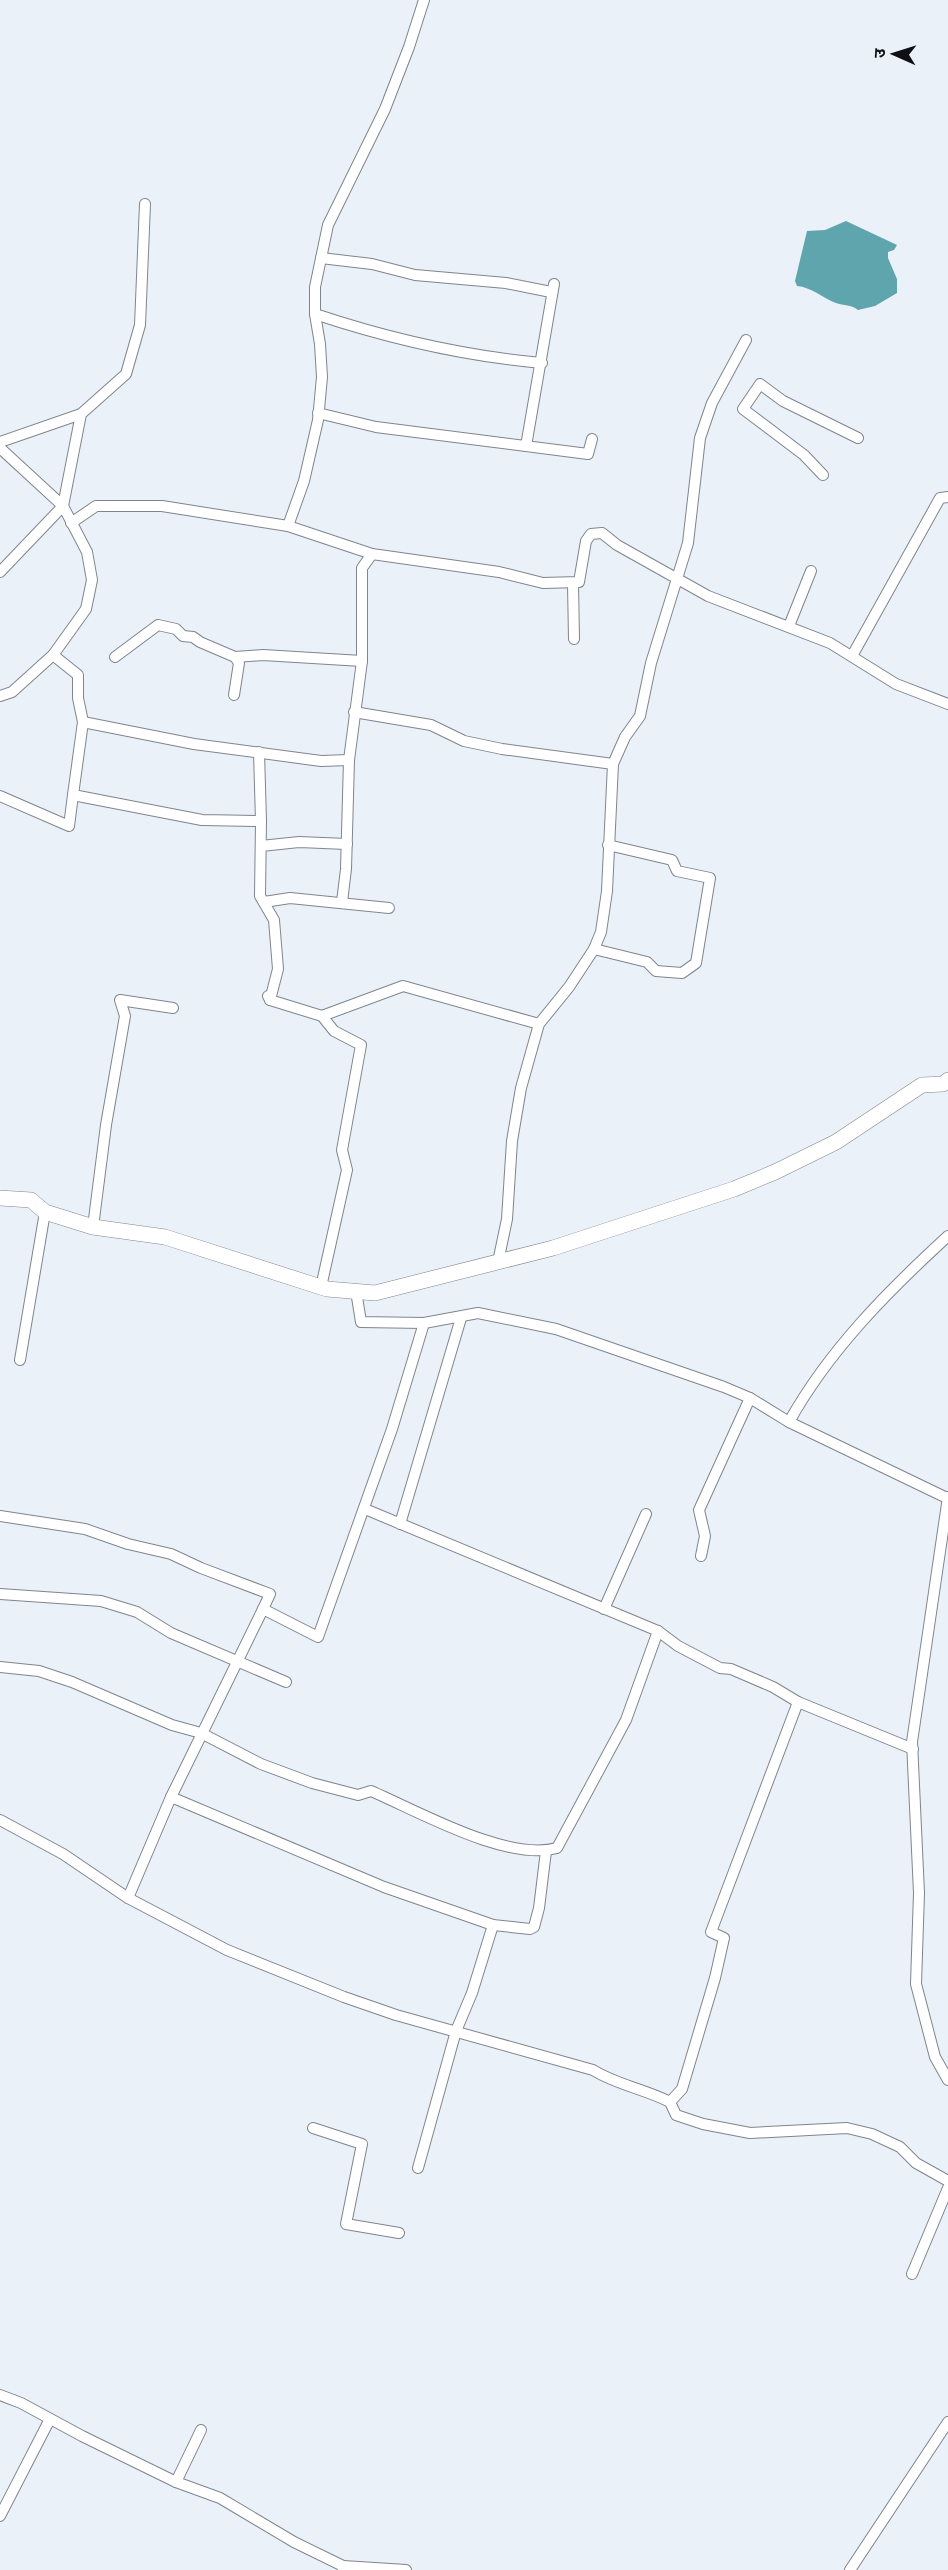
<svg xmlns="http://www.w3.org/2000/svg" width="948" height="2570" font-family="'Space Grotesk','Noto Sans Devanagari',sans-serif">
	<rect width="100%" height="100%" fill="#ebf1f9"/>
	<path fill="#5ea5ae" d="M846 221 897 245 894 250 888 252V258L897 279V293L875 306 858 310C850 304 845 306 836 303 823 298 811 287 797 286L795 281 807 231 825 230Z"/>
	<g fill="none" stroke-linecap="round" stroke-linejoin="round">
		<defs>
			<g id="street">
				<polyline points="321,258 372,264 415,275 506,283 551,292"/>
				<path d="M315 314C390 339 464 356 542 363"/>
				<polyline points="318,413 376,427 588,454 592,439"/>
				<polyline points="0,442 81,414"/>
				<polyline points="526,446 554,284"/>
				<polyline points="0,448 63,506 87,552 92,580 86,609 53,655 12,692 0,696"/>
				<polyline points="823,475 804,455 743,409 760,384 783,401 858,438"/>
				<polyline points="71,523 96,506 162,506 288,526 372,554 499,572 543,583 579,582 586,541 591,534 602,533 617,545 708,596 830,643 896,684 948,704"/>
				<polyline points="288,526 304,481 318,420 322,377 320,344 315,314 315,287 328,225 385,109 409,47 424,0"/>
				<polyline points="0,572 63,506 81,414 126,374 140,325 145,204"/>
				<polyline points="573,584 574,639"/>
				<polyline points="789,626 811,571"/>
				<polyline points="53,655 78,675 78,698 83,722"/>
				<polyline points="852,656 940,498 948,497"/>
				<polyline points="115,657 158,625 176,629 183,636 193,637 200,642 235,657 239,663 234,695"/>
				<polyline points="235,657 263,655 362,661"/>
				<polyline points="354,712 431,725 464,741 502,749 613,764"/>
				<polyline points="259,752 261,821"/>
				<polyline points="0,796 69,826 73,795"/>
				<polyline points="261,846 299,842 347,844"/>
				<polyline points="264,902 290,898 389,908"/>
				<polyline points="342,902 346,869 349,760 362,661 362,568 372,554"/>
				<polyline points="594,949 647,962 656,971 682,973 696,963 710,878 677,871 672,860 608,845"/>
				<polyline points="268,996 270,1000 322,1016 334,1031 361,1045 342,1150 347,1170 321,1287"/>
				<polyline points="270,1000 278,969 274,920 260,896 261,821 202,820 73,795 83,722 194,744 321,761 349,760"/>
				<polyline points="322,1016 403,986 539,1024"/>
				<polyline points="93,1227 106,1125 125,1016 120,1000 173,1008"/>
				<polyline points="498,1262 507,1219 512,1141 521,1088 539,1024 569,987 594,949 601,932 607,891 613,764 625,737 640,716 651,663 688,543 700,438 712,403 746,340"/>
				<polyline points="356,1291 361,1322 424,1323 478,1313 556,1329 724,1387 750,1398 789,1422 947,1498"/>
				<polyline points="20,1360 45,1212"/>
				<path d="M789 1422C829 1350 888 1291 948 1236"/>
				<polyline points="948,1497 912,1742 919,1893 916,1984 935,2057 948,2080"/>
				<polyline points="365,1509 658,1631 678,1646 720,1668 731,1669 773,1687 798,1702"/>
				<polyline points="0,1516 85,1529 128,1544 171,1554 201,1568 270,1594 263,1609 318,1637 392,1429 424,1323"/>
				<polyline points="400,1524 461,1318"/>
				<polyline points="701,1556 705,1536 699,1510 750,1398"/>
				<polyline points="0,1594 101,1601 137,1612 171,1633 286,1682"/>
				<polyline points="604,1609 646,1514"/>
				<path d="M0 1667 39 1671 72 1682 172 1725 201 1733 261 1764 312 1783 358 1795 371 1791C418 1811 507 1862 557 1848L626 1720 658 1631"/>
				<polyline points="171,1797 384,1887 493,1925 472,1993 456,2031 418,2168"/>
				<path d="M0 1820 63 1854 128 1898 227 1950 344 1997 396 2015 593 2070C617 2085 645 2089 670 2102L682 2089 715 1978 724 1938 711 1932 798 1702 913 1749"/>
				<polyline points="128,1898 171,1797 263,1609"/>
				<polyline points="493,1925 530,1929 534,1927 539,1908 546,1851"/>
				<polyline points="670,2102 676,2115 703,2124 750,2133 847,2128 872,2134 900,2147 916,2163 948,2181"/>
				<polyline points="313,2128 362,2144 346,2224 399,2233"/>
				<polyline points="912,2274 948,2188"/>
				<polyline points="0,2395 21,2403 82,2436 176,2482 220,2498 294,2542 343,2566 343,2570"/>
				<polyline points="176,2482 201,2430"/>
				<polyline points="0,2516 50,2419"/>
				<polyline points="343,2566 406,2570"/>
				<polyline points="850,2570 948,2422"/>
			</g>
			<polyline id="secondary" points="0,1198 31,1200 45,1212 93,1227 165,1237 327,1289 375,1293 553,1248 734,1189 775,1172 836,1142 922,1085 943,1084 948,1080"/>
		</defs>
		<use href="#street" stroke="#80858c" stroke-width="12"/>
		<use href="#secondary" stroke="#80858c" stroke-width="16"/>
		<use href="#street" stroke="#fff" stroke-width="10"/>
		<use href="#secondary" stroke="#fff" stroke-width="15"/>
	</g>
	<g transform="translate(894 54) rotate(273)" stroke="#ebf1f9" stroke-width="4.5" paint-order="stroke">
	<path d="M0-4.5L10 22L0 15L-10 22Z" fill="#0e1013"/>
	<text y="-9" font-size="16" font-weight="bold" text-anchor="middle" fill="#0e1013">उ</text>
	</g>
</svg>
